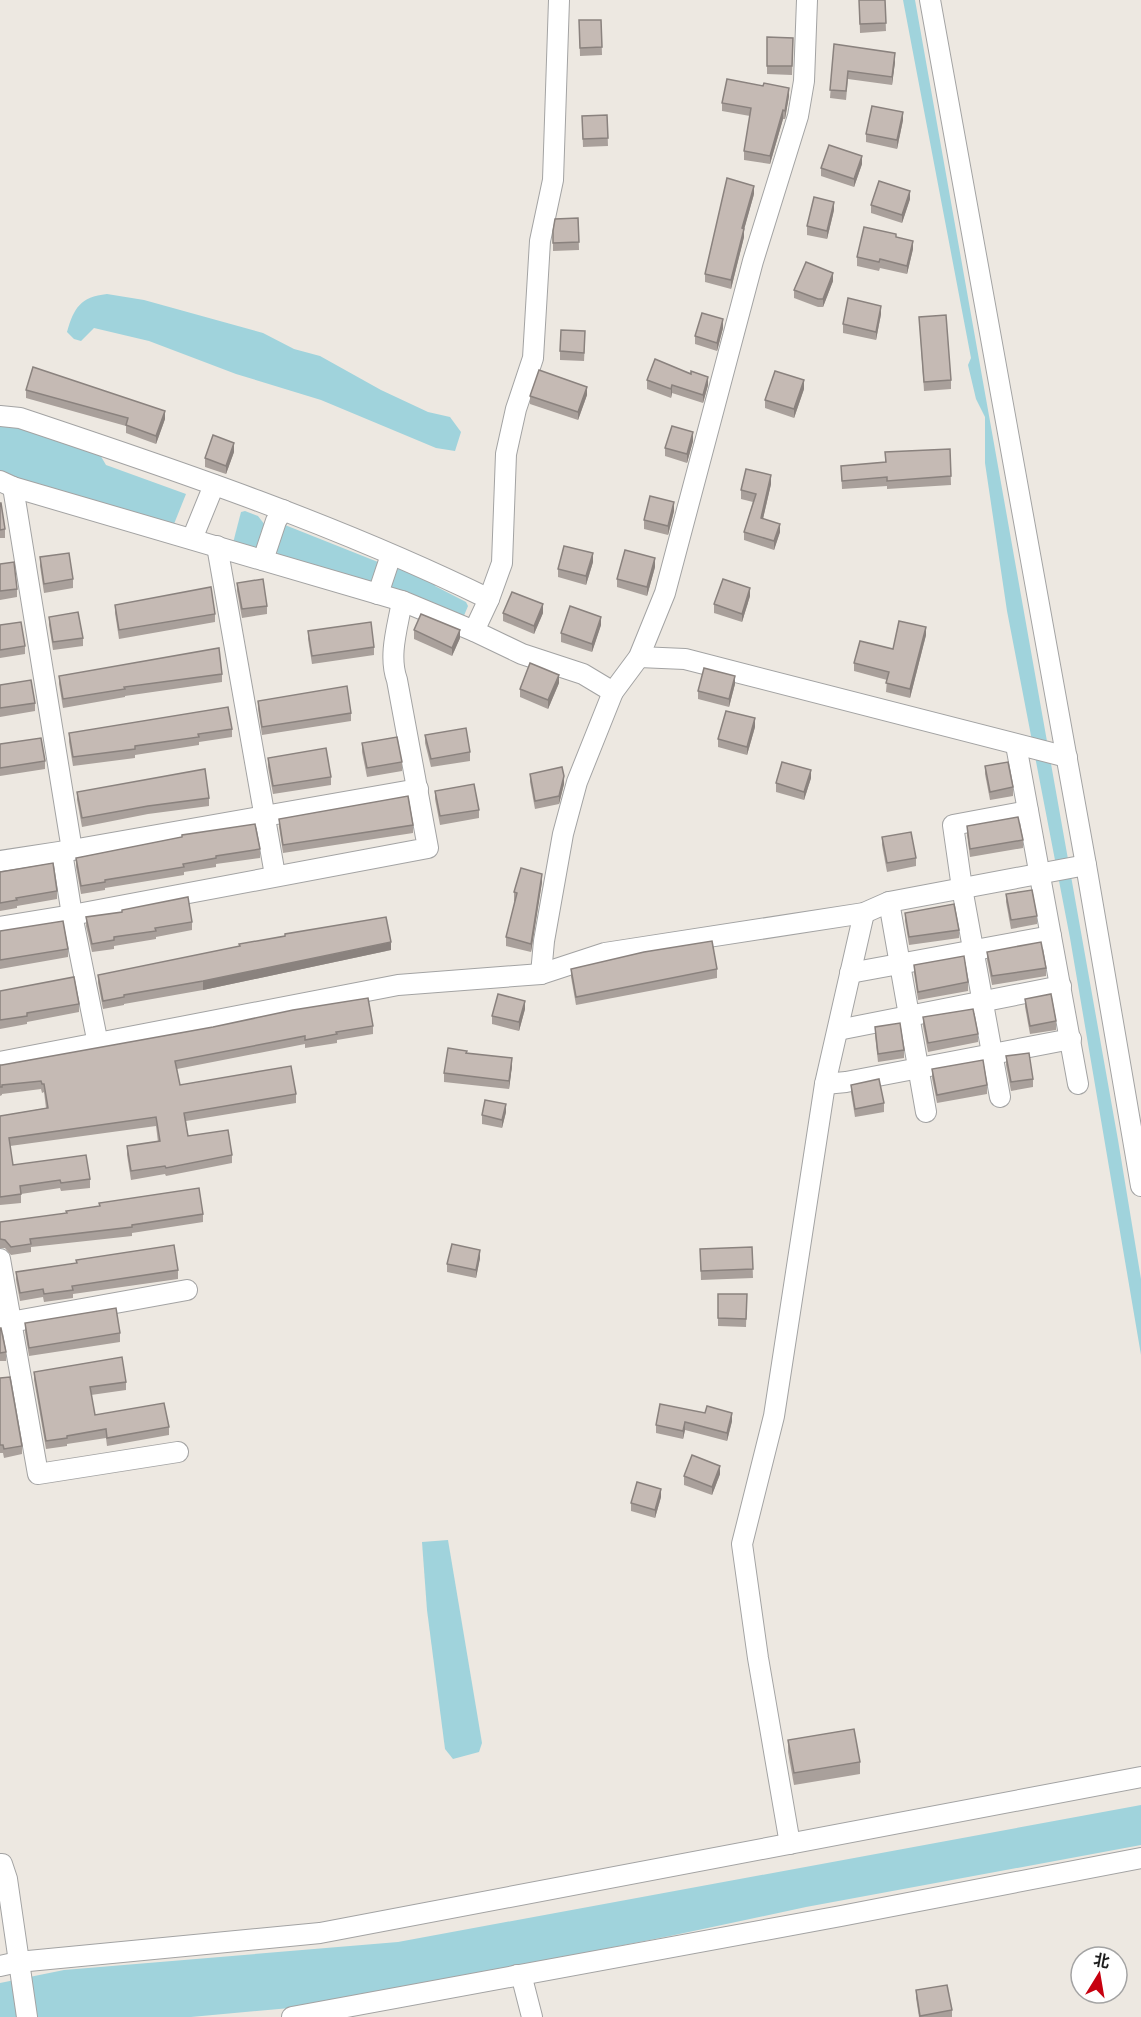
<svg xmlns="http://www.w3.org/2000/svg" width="1141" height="2017" font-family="'Fira Sans','Noto Sans SC',sans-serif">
	<rect width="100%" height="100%" fill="#ede8e1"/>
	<g fill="#a0d3dc">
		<polygon points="903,0 915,0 1118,1140 1141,1279 1141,1355 1070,938 1007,611 985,463 985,417 976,399 968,365 971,358"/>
		<path d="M107 294 144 300 263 333 294 349 320 356 381 390 428 412 450 417 461 432 455 451 436 448 321 400 236 374 149 341 94 328 81 341 74 339 67 332C74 308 80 297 107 294Z"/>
		<polygon points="20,424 99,453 106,465 186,494 174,524 2,475 0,473 0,425"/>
		<polygon points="245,511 258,516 265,525 260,546 252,548 233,543 241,512"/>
		<polygon points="285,525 378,562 374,581 367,583 280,557 275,549"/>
		<polygon points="399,566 436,581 435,586 466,602 468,606 463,618 386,588 393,569"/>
		<polygon points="448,1540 482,1743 479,1752 453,1759 445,1749 427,1610 422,1542"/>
		<polygon points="1141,1805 1141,1845 806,1907 670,1936 312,2006 191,2017 0,2017 0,1983 64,1970 398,1942"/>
	</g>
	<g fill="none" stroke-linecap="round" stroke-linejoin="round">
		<defs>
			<g id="minor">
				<polyline points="930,0 1086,865 1141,1186"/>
				<path d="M0 416 20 418C179 471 338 525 489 599"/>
				<polyline points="0,481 13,487 402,601 474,631 522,654 583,674 613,692"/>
				<polyline points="13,487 72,850"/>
				<polyline points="192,539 214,485"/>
				<polyline points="217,546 275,875"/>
				<polyline points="263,560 276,521 283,510"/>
				<polyline points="378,594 391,555"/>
				<polyline points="474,631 489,599 502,563 506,454 516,409 533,358 540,241 553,180 559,0"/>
				<polyline points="639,657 685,659 1067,757"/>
				<polyline points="1016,745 1078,1084"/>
				<polyline points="62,852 72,915 98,1044"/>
				<polyline points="0,861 72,850 418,789"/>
				<polyline points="889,902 926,1112"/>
				<path d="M0 927 72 915 428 848 397 680C388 655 398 626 402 601"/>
				<polyline points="850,973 1051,936"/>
				<polyline points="541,974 544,941 563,834 577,782 613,692 639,657 665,593 753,261 798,116 804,81 807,0"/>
				<polyline points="838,1030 1061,986"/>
				<polyline points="0,1062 398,985 541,974 605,953 864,913 889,902 1086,865"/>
				<polyline points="825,1084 846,1082 1071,1039"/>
				<polyline points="1000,1097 962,888 953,825 1028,811"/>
				<polyline points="0,1259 38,1474 178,1452"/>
				<polyline points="0,1324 187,1290"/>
				<polyline points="790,1844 758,1658 742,1544 774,1416 825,1084 864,913"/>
				<polyline points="0,1864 2,1864 7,1879 27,2017"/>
				<polyline points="0,1966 18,1962 320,1933 1141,1777"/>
				<polyline points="517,1975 522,1978 532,2017"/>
				<polyline points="292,2017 841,1916 1141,1858"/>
			</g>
		</defs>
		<use href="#minor" stroke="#a3a3a3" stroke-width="22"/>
		<use href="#minor" stroke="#fff" stroke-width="20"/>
	</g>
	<g fill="#a9a09b">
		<polygon points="859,0 885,0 886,31 860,33"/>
		<polygon points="579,20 601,20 602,55 580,56"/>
		<polygon points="767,37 793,38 792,75 767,74"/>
		<polygon points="834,44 895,62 892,85 848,79 846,100 830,98"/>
		<polygon points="789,96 786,113 785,119 783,119 770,164 744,160 744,151 750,116 722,111 722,103"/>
		<polygon points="607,115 608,146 583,147 582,116"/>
		<polygon points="903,120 897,149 866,142 866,134"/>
		<polygon points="862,164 854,187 821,176 821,168"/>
		<polygon points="754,194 744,229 744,237 731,289 705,282 705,274"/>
		<polygon points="910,199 902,223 871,213 871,205"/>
		<polygon points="834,210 827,239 807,235 807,226"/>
		<polygon points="578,218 579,250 553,251 553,231"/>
		<polygon points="896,237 913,249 907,274 880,268 879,271 857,266 857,257"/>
		<polygon points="833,281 823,307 818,307 794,298 794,290"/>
		<polygon points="881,314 876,340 843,333 843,324"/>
		<polygon points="919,317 951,380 951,389 924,391"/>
		<polygon points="723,328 717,351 695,344 695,336"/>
		<polygon points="585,340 584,361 560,360 560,351"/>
		<polygon points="647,380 708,385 703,403 672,393 671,398 647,389"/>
		<polygon points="804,389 794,418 765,408 765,400"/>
		<polygon points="26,390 165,419 156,444 126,433 126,426 26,398"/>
		<polygon points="587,395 578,420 530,404 530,396"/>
		<polygon points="693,441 687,463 665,456 665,448"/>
		<polygon points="950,449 951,485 887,489 887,486 842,489 841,466 885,462 885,452"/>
		<polygon points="234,452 226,474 205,467 205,458"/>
		<polygon points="771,484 763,519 780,532 774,550 744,540 744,532 753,502 741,499 741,490"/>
		<polygon points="0,503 5,529 5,538 0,538"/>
		<polygon points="674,511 668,535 644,529 644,520"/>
		<polygon points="40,557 73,579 73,588 44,593 40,566"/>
		<polygon points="593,562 586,585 558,577 558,569"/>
		<polygon points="0,564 17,589 17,597 0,600"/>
		<polygon points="655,567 647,596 617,587 617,579"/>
		<polygon points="237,583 267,606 267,614 242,618 237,591"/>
		<polygon points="750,596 742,622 714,613 714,604"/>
		<polygon points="115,605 215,614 215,622 119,639 115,613"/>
		<polygon points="503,613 543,613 534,634 503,621"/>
		<polygon points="49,617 83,638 83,646 53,650 49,625"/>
		<polygon points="0,625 25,646 25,654 0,658"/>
		<polygon points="601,625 592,652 561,642 561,633"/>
		<polygon points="414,630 460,638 452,656 414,639"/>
		<polygon points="308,631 374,647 374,655 312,664 308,639"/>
		<polygon points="926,635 910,698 886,692 887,680 854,671 854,663 893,649"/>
		<polygon points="222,674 222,682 125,696 125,697 63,708 59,684 59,676"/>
		<polygon points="559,683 548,709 520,697 520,689"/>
		<polygon points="735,684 729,707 698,699 698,691"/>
		<polygon points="0,685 35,703 35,711 0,717"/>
		<polygon points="258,701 351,713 351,721 262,735 258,709"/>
		<polygon points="755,727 747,755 718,747 718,739"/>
		<polygon points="232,729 232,737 199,742 199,745 135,755 135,758 73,766 69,742 69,733"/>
		<polygon points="425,735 470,752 470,761 431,767 425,743"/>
		<polygon points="362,743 402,762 402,771 367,777 362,752"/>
		<polygon points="0,744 45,761 45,769 0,776"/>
		<polygon points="268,758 331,777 331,785 273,794 268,767"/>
		<polygon points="985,766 1013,787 1013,796 990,800 985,774"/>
		<polygon points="530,774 564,784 559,804 535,809 530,782"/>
		<polygon points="811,778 804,800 776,792 776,783"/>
		<polygon points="435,791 479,810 479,818 440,825 435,799"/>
		<polygon points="77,792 209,798 209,806 148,814 82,827 77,800"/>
		<polygon points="279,819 413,825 413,833 283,853 279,827"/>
		<polygon points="967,826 1023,840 1023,848 970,857 967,835"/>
		<polygon points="182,837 260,849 260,858 216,864 216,867 184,872 184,875 105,888 105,890 81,894 76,867 76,858"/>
		<polygon points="882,837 916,858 916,866 887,872 882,845"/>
		<polygon points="0,872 57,891 57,899 17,906 17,908 0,911"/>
		<polygon points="542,882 531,952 506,946 506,937 515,901 514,901 514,892"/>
		<polygon points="1006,894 1037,916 1037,924 1011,929 1006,902"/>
		<polygon points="905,913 959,930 959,938 909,945 905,921"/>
		<polygon points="86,917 192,922 192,930 156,937 156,939 114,946 114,949 92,952 86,926"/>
		<polygon points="0,931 68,949 68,957 0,969"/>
		<polygon points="391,950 203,990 124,1004 124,1005 103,1009 98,983 98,975"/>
		<polygon points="987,952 1046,968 1046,976 992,985 987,960"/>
		<polygon points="914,965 968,982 968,991 918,1000 914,973"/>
		<polygon points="571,969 717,969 717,978 576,1005 571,977"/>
		<polygon points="0,991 79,1004 79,1012 27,1022 27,1024 0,1029"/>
		<polygon points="1025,999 1056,1021 1056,1030 1030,1034 1025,1007"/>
		<polygon points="525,1009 519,1031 492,1024 492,1016"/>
		<polygon points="923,1017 978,1034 978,1042 928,1052 923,1026"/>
		<polygon points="373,1026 373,1034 337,1040 337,1043 305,1048 305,1044 177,1069 180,1085 296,1094 296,1103 186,1121 188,1136 232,1155 232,1163 166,1176 165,1174 131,1180 127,1155 127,1146 158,1142 156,1126 10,1146 13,1165 90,1179 90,1188 61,1191 60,1188 21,1194 21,1203 0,1205 0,1116 46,1108 44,1092 42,1093 41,1089 2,1094 2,1095 0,1096 0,1065"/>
		<polygon points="875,1027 904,1050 904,1058 878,1062 875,1035"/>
		<polygon points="1006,1056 1033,1079 1033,1087 1011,1091 1006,1065"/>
		<polygon points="512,1066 509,1089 444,1082 444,1073"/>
		<polygon points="932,1069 987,1085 987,1094 937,1103 932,1078"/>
		<polygon points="851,1085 884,1103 884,1112 855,1117 851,1093"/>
		<polygon points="506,1112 502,1128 482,1124 482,1115"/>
		<polygon points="203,1214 203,1222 132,1233 132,1236 31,1247 31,1252 11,1255 5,1248 0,1248 0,1222"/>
		<polygon points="752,1247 753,1278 701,1280 700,1249"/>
		<polygon points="480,1258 476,1278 447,1272 447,1264"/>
		<polygon points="178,1270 178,1279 73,1294 73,1298 44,1302 43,1297 20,1301 16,1280 16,1272"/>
		<polygon points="718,1294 747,1294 746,1327 718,1326"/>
		<polygon points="25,1323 120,1333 120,1342 29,1356 25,1332"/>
		<polygon points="0,1328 6,1352 6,1361 0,1361"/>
		<polygon points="34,1372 126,1382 126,1390 91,1395 95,1415 169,1427 169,1435 107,1446 106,1438 67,1444 67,1446 46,1449 34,1380"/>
		<polygon points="0,1378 22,1446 22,1454 4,1458 3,1453 0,1453"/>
		<polygon points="660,1404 732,1421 727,1441 685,1430 683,1439 656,1433 656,1425"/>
		<polygon points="720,1474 712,1495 684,1485 684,1476"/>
		<polygon points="661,1497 655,1518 631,1511 631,1503"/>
		<polygon points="788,1740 860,1762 860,1774 794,1785 788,1752"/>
		<polygon points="916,1990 952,2010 952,2017 919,2017 916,1998"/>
	</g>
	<g fill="#8a827e">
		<polygon points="895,53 895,62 892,85 892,77"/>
		<polygon points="789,88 789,96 785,119 785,111"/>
		<polygon points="783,110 783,119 770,164 770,156"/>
		<polygon points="903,112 903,120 897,149 897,140"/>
		<polygon points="862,156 862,164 854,187 854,179"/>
		<polygon points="754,186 754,194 742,237 742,228"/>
		<polygon points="910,191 910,199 902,223 902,215"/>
		<polygon points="834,202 834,210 827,239 827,231"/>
		<polygon points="744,229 744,237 731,289 731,280"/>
		<polygon points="913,241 913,249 907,274 907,266"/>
		<polygon points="833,273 833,281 823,307 823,299"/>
		<polygon points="881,306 881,314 876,340 876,332"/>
		<polygon points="723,319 723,328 717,351 717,343"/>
		<polygon points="708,377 708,385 703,403 703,395"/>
		<polygon points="804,380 804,389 794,418 794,409"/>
		<polygon points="672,385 672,393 671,398 671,389"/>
		<polygon points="587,387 587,395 578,420 578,412"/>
		<polygon points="165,411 165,419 156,444 156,436"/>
		<polygon points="693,432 693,441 687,463 687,454"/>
		<polygon points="234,443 234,452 226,474 226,466"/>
		<polygon points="771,475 771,484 761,527 761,518"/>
		<polygon points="674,502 674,511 668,535 668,526"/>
		<polygon points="780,524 780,532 774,550 774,541"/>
		<polygon points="593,553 593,562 586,585 586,576"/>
		<polygon points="655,558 655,567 647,596 647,587"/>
		<polygon points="750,588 750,596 742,622 742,614"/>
		<polygon points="543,604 543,613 534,634 534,626"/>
		<polygon points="601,617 601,625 592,652 592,644"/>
		<polygon points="926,627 926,635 910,698 910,689"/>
		<polygon points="460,630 460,638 452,656 452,648"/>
		<polygon points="559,675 559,683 548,709 548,700"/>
		<polygon points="735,676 735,684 729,707 729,699"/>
		<polygon points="755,718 755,727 747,755 747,747"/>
		<polygon points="811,770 811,778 804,800 804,792"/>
		<polygon points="564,776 564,784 559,804 559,796"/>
		<polygon points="542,874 542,882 531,952 531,944"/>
		<polygon points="391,942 391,950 203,990 203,981"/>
		<polygon points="525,1001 525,1009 519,1031 519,1022"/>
		<polygon points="512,1058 512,1066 509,1089 509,1081"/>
		<polygon points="506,1104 506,1112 502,1128 502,1120"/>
		<polygon points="480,1250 480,1258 476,1278 476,1270"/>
		<polygon points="732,1413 732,1421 727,1441 727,1433"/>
		<polygon points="685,1422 685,1430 683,1439 683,1431"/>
		<polygon points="720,1466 720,1474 712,1495 712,1487"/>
		<polygon points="661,1489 661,1497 655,1518 655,1510"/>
	</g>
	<g fill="#c5bab4" stroke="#8a827e" stroke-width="1.5">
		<polygon points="859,0 885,0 886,23 860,24"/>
		<polygon points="579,20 601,20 602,47 580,48"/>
		<polygon points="767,37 793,38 792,66 767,66"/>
		<polygon points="834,44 895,53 892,77 848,71 846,91 830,90"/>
		<polygon points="727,79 763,86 764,83 789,88 786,105 785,111 783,110 770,156 744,151 751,108 722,103"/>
		<polygon points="872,106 903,112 897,140 866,134"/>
		<polygon points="607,115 608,138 583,139 582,116"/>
		<polygon points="829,145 862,156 854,179 821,168"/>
		<polygon points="727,178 754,186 742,228 744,229 731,280 705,274"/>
		<polygon points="879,181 910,191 902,215 871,205"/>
		<polygon points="814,197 834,202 827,231 807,226"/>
		<polygon points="578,218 579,242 553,243 553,231 555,219"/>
		<polygon points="864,227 896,234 896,237 913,241 907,266 880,259 879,262 857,257"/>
		<polygon points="806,262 833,273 823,299 818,299 794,290"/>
		<polygon points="848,298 881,306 876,332 843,324"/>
		<polygon points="702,313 723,319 717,343 695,336"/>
		<polygon points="946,315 951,380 924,382 919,317"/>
		<polygon points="561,330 585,331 584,353 560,351"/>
		<polygon points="655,359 691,374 691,371 708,377 703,395 672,385 671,389 647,380"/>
		<polygon points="33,367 165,411 156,436 126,425 128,418 26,390"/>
		<polygon points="539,370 587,387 578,412 530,396"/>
		<polygon points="775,371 804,380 794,409 765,400"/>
		<polygon points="672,426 693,432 687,454 665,448"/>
		<polygon points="213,435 234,443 226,466 205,458"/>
		<polygon points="950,449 951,476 887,481 887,477 842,481 841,466 886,462 885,452"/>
		<polygon points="746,469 771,475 761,518 780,524 774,541 744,532 756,494 741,490"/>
		<polygon points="650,496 674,502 668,526 644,520"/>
		<polygon points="0,503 1,503 5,529 0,530"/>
		<polygon points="564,546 593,553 586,576 558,569"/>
		<polygon points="625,550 655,558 647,587 617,579"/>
		<polygon points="69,553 73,579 44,584 40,557"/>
		<polygon points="14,562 17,589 0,591 0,564"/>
		<polygon points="263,579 267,606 242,609 237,583"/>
		<polygon points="723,579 750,588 742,614 714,604"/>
		<polygon points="211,587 215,614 119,630 115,605"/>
		<polygon points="512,592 543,604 534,626 503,613"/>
		<polygon points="570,606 601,617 592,644 561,633"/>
		<polygon points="78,612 83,638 53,642 49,617"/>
		<polygon points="421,614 460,630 452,648 414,630"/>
		<polygon points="899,621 926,627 910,689 886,683 889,672 854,663 860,641 893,649"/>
		<polygon points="21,622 25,646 0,650 0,625"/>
		<polygon points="371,622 374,647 312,656 308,631"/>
		<polygon points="219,648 222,674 124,687 125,689 63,699 59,676"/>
		<polygon points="530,663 559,675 548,700 520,689"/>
		<polygon points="704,668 735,676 729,699 698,691"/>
		<polygon points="31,680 35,703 0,708 0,685"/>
		<polygon points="347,686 351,713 262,727 258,701"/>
		<polygon points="228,707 232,729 198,734 199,737 135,746 135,749 73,757 69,733"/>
		<polygon points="726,711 755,718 747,747 718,739"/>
		<polygon points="466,728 470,752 431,759 425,735"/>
		<polygon points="397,737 402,762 367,768 362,743"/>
		<polygon points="41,738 45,761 0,768 0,744"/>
		<polygon points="326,748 331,777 273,786 268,758"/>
		<polygon points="782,762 811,770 804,792 776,783"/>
		<polygon points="1008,762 1013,787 990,792 985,766"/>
		<polygon points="562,767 564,776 559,796 535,801 530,774"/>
		<polygon points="205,769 209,798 148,806 82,818 77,792"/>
		<polygon points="474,784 479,810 440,816 435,791"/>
		<polygon points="408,796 413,825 283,845 279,819"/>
		<polygon points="1018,817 1023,840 970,849 967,826"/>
		<polygon points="255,824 260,849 216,856 216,858 183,864 184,867 105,880 105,882 81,886 76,858 182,837 182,835"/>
		<polygon points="911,832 916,858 887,863 882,837"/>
		<polygon points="53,863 57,891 16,898 17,900 0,903 0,872"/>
		<polygon points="521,868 542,874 531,944 506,937 517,893 514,892"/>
		<polygon points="1032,890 1037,916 1011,920 1006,894"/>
		<polygon points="188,897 192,922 155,928 156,931 114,937 114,940 92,944 86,917 122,912 122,910"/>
		<polygon points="954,904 959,930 909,937 905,913"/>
		<polygon points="386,917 391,942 203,981 124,995 124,997 103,1001 98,975 240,946 239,944 285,936 285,934"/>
		<polygon points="63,921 68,949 0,960 0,931"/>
		<polygon points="712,941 717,969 576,997 571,969 644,952"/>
		<polygon points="1041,942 1046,968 992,976 987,952"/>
		<polygon points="964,956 968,982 918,992 914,965"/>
		<polygon points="74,977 79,1004 27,1013 27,1016 0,1020 0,991"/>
		<polygon points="498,994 525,1001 519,1022 492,1016"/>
		<polygon points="1051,994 1056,1021 1030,1026 1025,999"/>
		<polygon points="368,998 373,1026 336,1032 337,1034 305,1040 305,1036 175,1061 180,1085 291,1066 296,1094 184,1113 188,1136 228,1130 232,1155 166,1168 165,1166 131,1171 127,1146 160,1141 156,1117 9,1138 13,1165 86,1155 90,1179 61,1183 60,1180 20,1186 21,1194 0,1197 0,1116 48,1108 44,1084 42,1084 41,1081 2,1085 2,1087 0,1087 0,1065 2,1065 213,1027 293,1010"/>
		<polygon points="973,1009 978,1034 928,1043 923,1017"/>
		<polygon points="900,1023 904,1050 878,1054 875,1027"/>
		<polygon points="448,1048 467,1051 466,1053 512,1058 509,1081 444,1073"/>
		<polygon points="1029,1053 1033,1079 1011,1082 1006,1056"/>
		<polygon points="983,1060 987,1085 937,1095 932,1069"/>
		<polygon points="879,1079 884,1103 855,1109 851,1085"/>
		<polygon points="485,1100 506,1104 502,1120 482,1115"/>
		<polygon points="199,1188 203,1214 132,1225 132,1227 30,1239 31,1244 11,1247 5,1240 0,1239 0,1222 67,1213 66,1211 100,1206 99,1203"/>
		<polygon points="452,1244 480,1250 476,1270 447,1264"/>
		<polygon points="174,1245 178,1270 72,1286 73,1290 44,1294 43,1289 20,1293 16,1272 77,1263 76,1260"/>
		<polygon points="752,1247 753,1269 701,1271 700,1249"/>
		<polygon points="718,1294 747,1294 746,1319 718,1318"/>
		<polygon points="116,1308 120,1333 29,1348 25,1323"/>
		<polygon points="0,1328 1,1328 6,1352 0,1353"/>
		<polygon points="122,1357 126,1382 90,1387 95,1415 164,1403 169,1427 107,1438 106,1429 67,1436 67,1438 46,1441 34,1372"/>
		<polygon points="10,1377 22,1446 4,1449 3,1445 0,1445 0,1378"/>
		<polygon points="660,1404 705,1413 707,1406 732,1413 727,1433 685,1422 683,1431 656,1425"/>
		<polygon points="692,1455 720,1466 712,1487 684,1476"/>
		<polygon points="637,1482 661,1489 655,1510 631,1503"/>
		<polygon points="854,1729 860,1762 794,1773 788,1740"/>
		<polygon points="947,1985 952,2010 920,2016 916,1990"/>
	</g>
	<g transform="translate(1099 1975) rotate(11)"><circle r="28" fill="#ffffff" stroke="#a4a4a4" stroke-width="1.5"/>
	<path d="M0-4.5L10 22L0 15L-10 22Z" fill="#c7000f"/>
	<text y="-9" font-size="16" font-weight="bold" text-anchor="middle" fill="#1c1c1c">北</text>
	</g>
</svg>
